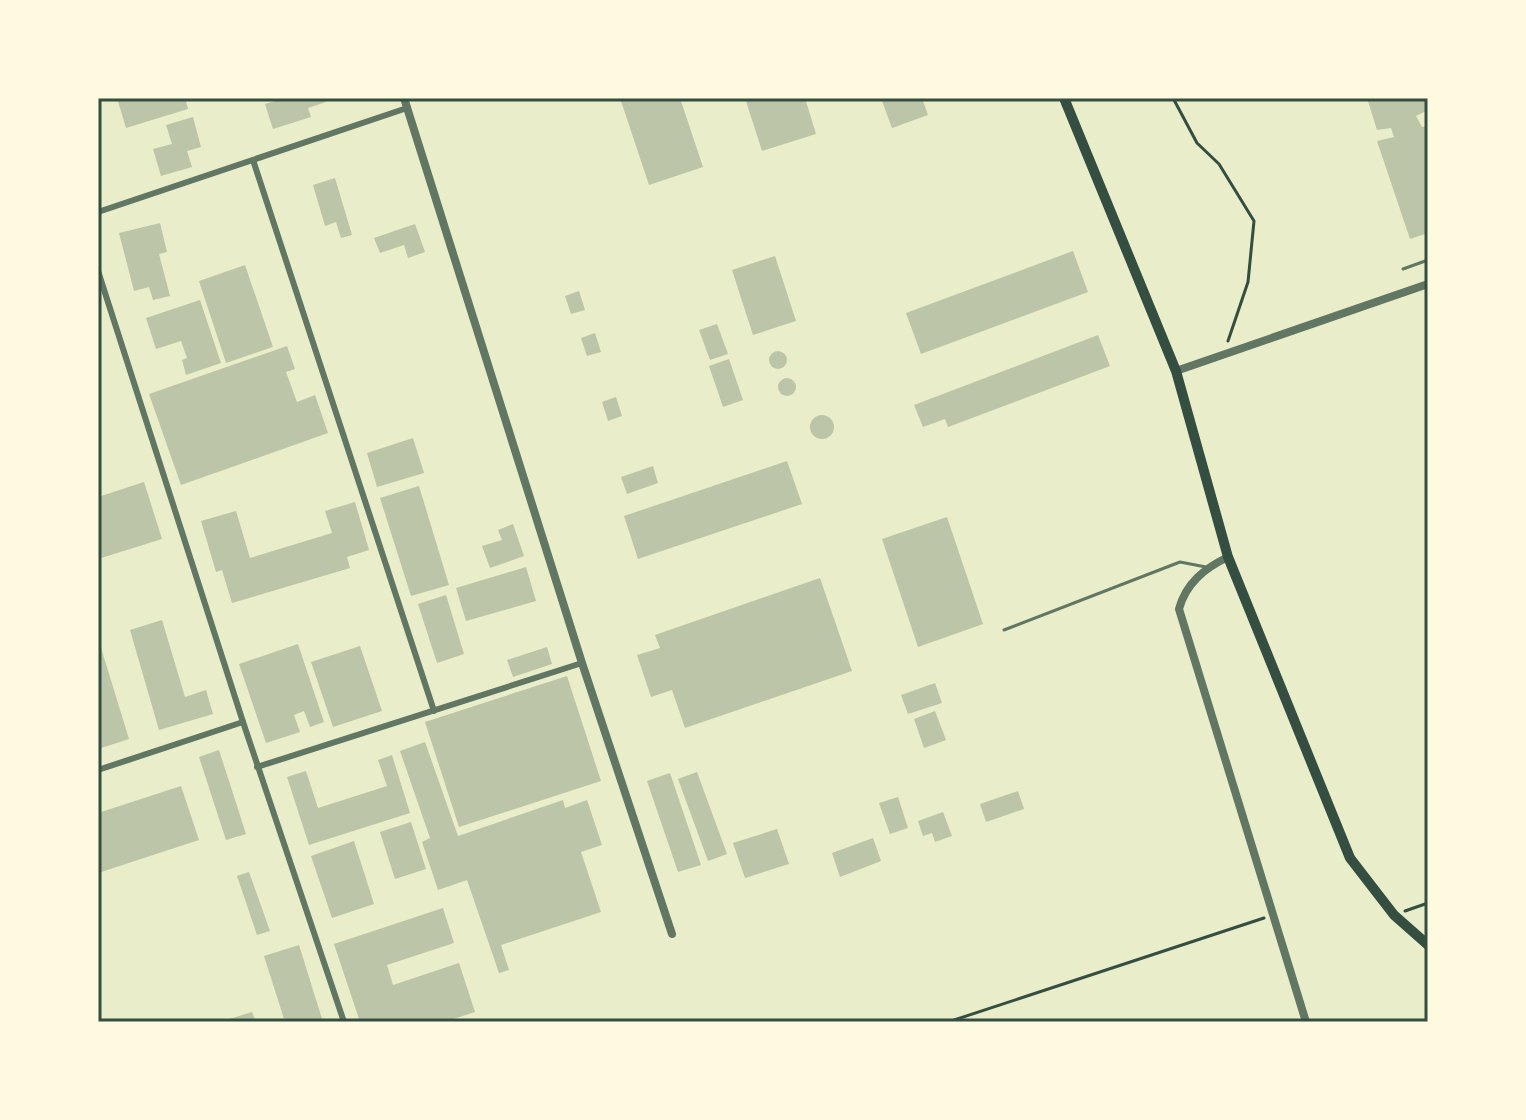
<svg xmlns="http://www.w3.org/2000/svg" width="1526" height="1120" font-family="Manrope,sans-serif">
	<rect width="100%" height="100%" fill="#e9edc9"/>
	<g fill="#bcc5a7">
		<polygon points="117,98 185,98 188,109 126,128"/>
		<polygon points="285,98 325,98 326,102 308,108 311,117 273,129 265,104"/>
		<polygon points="620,98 680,98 703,167 649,185"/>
		<polygon points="745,98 805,98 816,134 762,151"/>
		<polygon points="881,98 922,98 928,115 892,128"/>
		<polygon points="1367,98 1426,98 1428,110 1416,116 1422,127 1428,126 1428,233 1410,239 1377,141 1394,137 1391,128 1377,130"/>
		<polygon points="193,117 201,147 187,151 192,167 161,176 153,149 172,144 166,125"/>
		<polygon points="335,178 352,235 341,238 336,222 325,226 313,185"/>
		<polygon points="160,223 167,252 159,254 170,296 153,300 149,287 134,291 119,233"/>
		<polygon points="415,224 425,252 408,258 404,245 380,253 374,238"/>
		<polygon points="1073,251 1088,292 921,354 906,313"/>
		<polygon points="775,256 796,321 753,335 732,270"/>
		<polygon points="245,265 273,347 226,363 199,281"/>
		<polygon points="579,291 585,310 571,314 565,296"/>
		<polygon points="200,300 221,363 186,375 182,360 187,358 181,341 156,349 146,318"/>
		<polygon points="717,324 728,354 710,360 699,330"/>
		<polygon points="595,333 601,352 587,356 581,338"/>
		<polygon points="1098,335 1110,366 948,427 945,419 923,427 914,405"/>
		<polygon points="287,346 295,369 286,372 297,402 315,395 328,433 181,485 149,394"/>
		<circle cx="778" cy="360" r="9"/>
		<polygon points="729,359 743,400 723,407 709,366"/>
		<circle cx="787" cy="387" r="9"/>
		<polygon points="616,397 622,416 608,421 602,402"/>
		<circle cx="822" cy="427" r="12"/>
		<polygon points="413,438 424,473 377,487 367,453"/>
		<polygon points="787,461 802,504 638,559 624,516"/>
		<polygon points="653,466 658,483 627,494 621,477"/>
		<polygon points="144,482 162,539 98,559 98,497"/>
		<polygon points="419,486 449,585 411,596 380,498"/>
		<polygon points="355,502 369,550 347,557 350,568 232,603 222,570 216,572 201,521 236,511 250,558 332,533 325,511"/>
		<polygon points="947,517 983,624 918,647 882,539"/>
		<polygon points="513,524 524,556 490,568 482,546 502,540 498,530"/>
		<polygon points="526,567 536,601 466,621 456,588"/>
		<polygon points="820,578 852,671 685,728 672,690 651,697 637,655 660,648 655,635"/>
		<polygon points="446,595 464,654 437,663 418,604"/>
		<polygon points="162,620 185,697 206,690 213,714 159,730 130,630"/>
		<polygon points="98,638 129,739 98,749"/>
		<polygon points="298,644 324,722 310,727 304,711 294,715 300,732 266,743 239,664"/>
		<polygon points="360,646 382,711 333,727 311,662"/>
		<polygon points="547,647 552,664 513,677 507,660"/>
		<polygon points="567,676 601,781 459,827 425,722"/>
		<polygon points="935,683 942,703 908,714 901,695"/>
		<polygon points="935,711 946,740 924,748 914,719"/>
		<polygon points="425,742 458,836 563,800 565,808 587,800 602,845 581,852 601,912 501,945 509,970 499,973 467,880 438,890 422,842 430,838 400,751"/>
		<polygon points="219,750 246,834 226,840 199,757"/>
		<polygon points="392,755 410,813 309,845 287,777 306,771 318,808 387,786 378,760"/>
		<polygon points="697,772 727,854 708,861 678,779"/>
		<polygon points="670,773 701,865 678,872 647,781"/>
		<polygon points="181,786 199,840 98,873 98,813"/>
		<polygon points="1018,791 1024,809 986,822 980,804"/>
		<polygon points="898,797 908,828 890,834 879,803"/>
		<polygon points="943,812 952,836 935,842 932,833 923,836 918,821"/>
		<polygon points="411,822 426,869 395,879 380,832"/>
		<polygon points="777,829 789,864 745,878 733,843"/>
		<polygon points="873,838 881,861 840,877 832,853"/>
		<polygon points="354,841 374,904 332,918 311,856"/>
		<polygon points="249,872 270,931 257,935 237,876"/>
		<polygon points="443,908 454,943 387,965 393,985 459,963 475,1012 444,1022 360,1022 334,944"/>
		<polygon points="299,945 323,1022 285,1022 264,956"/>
		<polygon points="252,1012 256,1022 223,1022 223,1021"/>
	</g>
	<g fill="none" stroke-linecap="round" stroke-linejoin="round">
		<g stroke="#344e41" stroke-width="3">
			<polyline points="1173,98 1197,143 1219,164 1254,221 1248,282 1228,341"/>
			<polyline points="1405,911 1428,903"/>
			<polyline points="948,1022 1264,918"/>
		</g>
		<g stroke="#617663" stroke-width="3">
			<polyline points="1403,269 1428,260"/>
			<polyline points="1004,630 1180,562 1206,567"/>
		</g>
		<g stroke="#617663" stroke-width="6">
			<polyline points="253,160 434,711"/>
			<polyline points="98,212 407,108"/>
			<polyline points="98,271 243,722 344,1022"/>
			<polyline points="257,767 582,663"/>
			<polyline points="98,770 243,722"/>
		</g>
		<g stroke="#617663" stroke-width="8">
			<polyline points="404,98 582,663 672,934"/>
			<polyline points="1176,371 1428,284"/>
			<path d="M1228 557C1205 568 1186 583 1179 609L1306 1022"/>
		</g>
		<polyline stroke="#344e41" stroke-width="10" points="1064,98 1176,371 1228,557 1350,858 1394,915 1428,945"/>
	</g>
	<rect width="1526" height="1120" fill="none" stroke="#fefae0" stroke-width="200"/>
	<rect x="100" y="100" width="1326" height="920" fill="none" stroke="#344e41" stroke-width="3"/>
</svg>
